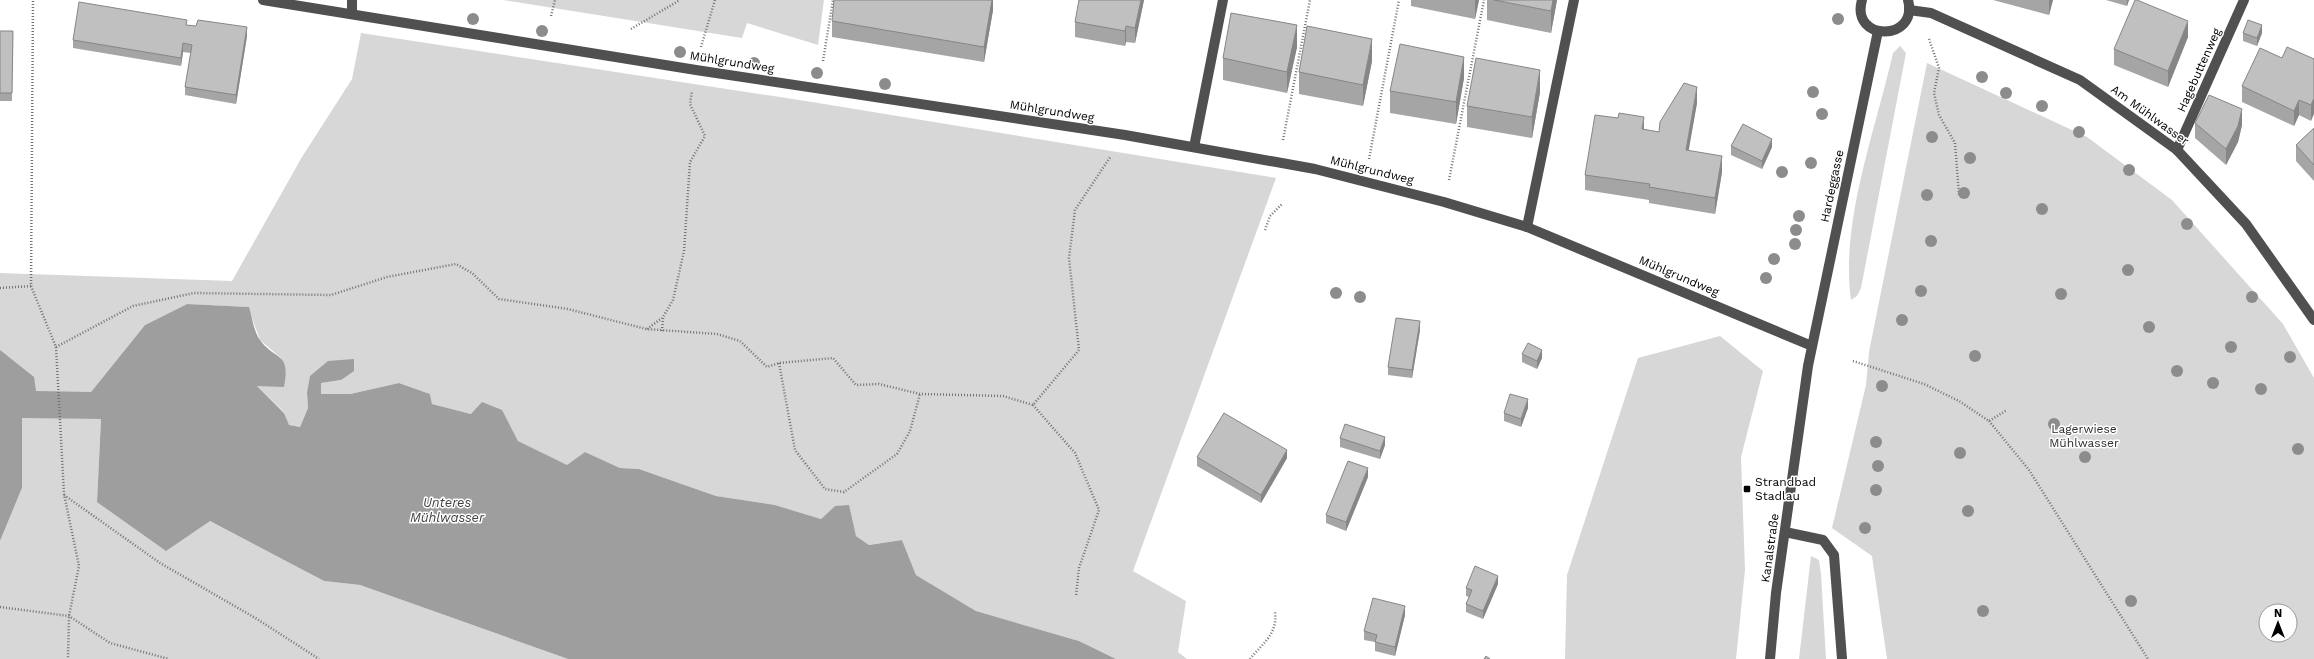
<svg xmlns="http://www.w3.org/2000/svg" width="2314" height="659" font-family="'Work Sans',sans-serif">
	<rect width="100%" height="100%" fill="#fff"/>
	<g fill="#d7d7d7" fill-rule="evenodd">
		<polygon points="503,0 824,0 818,45 747,23 742,38"/>
		<polygon points="361,33 812,102 1276,178 1133,571 1186,601 1178,652 1187,659 1116,659 1079,641 976,611 916,575 902,540 869,545 856,536 835,506 821,519 775,505 716,496 639,469 620,468 585,452 567,466 518,441 501,410 471,414 432,404 430,394 399,383 350,394 321,394 321,383 341,380 354,360 307,393 308,408 300,427 288,425 284,412 256,385 281,358 260,340 248,307 187,304 145,325 91,392 36,392 0,350 0,273 232,281 302,157 352,79"/>
		<path d="M1900 46 1906 53 1861 288 1857 296 1851 300C1840 222 1876 129 1893 53Z"/>
		<path d="M1927 63 2087 137 2172 200 2283 324 2314 378V659H1887L1872 556 1832 528 1866 385 1869 352ZM2266 611H2290V635H2266Z"/>
		<polygon points="1720,336 1763,371 1741,457 1745,570 1736,659 1565,659 1567,575 1638,358"/>
		<polygon points="22,417 101,419 97,502 210,521 324,581 360,585 568,659 0,659 0,541 22,488"/>
		<polygon points="1811,556 1819,560 1821,574 1826,659 1799,659"/>
	</g>
	<path fill="#9e9e9e" d="M187 304 249 307C252 317 254 332 260 340 275 361 291 351 284 387L257 386 284 413 289 425 300 427 308 408 307 393 310 376 328 361 354 359V371L341 380 321 383V394H350L399 383 430 394 432 404 471 414 482 402 502 410 518 441 567 465 585 452 620 468 639 469 716 496 775 505 821 519 835 506 849 505 856 536 869 545 902 540 916 575 976 611 1079 641 1116 659H568L360 585 324 581 210 521 166 551 97 502 101 419 22 418V488L0 541V350L34 377 36 391 91 392 145 325Z"/>
	<g fill="none" stroke-linecap="round" stroke-linejoin="round">
		<g stroke="#727272" stroke-width="2.5" stroke-dasharray="1 2" stroke-linecap="butt">
			<polyline points="551,16 555,0"/>
			<polyline points="631,29 680,0"/>
			<polyline points="1929,39 1939,68 1934,93 1939,115 1955,143 1959,195"/>
			<polyline points="701,47 715,0"/>
			<polyline points="823,61 833,0"/>
			<polyline points="1283,140 1310,0"/>
			<polyline points="1369,159 1399,0"/>
			<polyline points="1449,180 1484,0"/>
			<polyline points="1265,230 1270,216 1282,204"/>
			<polyline points="31,286 56,347 64,494 79,566 69,616 68,659"/>
			<polyline points="0,288 31,286 33,0"/>
			<polyline points="647,329 662,318"/>
			<polyline points="662,331 663,317 673,300 684,251 690,162 705,136 690,104 692,91"/>
			<polyline points="56,347 133,306 194,293 331,295 387,277 456,264 472,273 499,299 568,309 646,329 717,334 740,341 767,367 779,363 833,358 856,385 879,384 920,394 1003,396 1033,405 1079,350 1069,258 1075,210 1111,156"/>
			<polyline points="1853,361 1924,384 1959,401 1989,421 2007,410"/>
			<polyline points="779,363 795,450 825,489 844,492 897,454 910,431 920,394"/>
			<polyline points="1033,405 1075,453 1099,510 1079,568 1076,596"/>
			<polyline points="1989,421 2029,470 2148,659"/>
			<polyline points="64,495 160,563 257,619 319,659"/>
			<polyline points="0,607 69,616 110,643 169,659"/>
			<path d="M1250 659C1262 644 1278 634 1275 612"/>
		</g>
		<g stroke="#505050" stroke-width="10">
			<polyline points="263,0 696,70 1125,135 1315,169 1444,202 1527,227 1812,346"/>
			<path d="M1862 0C1850 42 1919 42 1908 0"/>
			<polyline points="1909,10 1931,13 2080,80 2177,150 2246,224 2314,320"/>
			<polyline points="352,13 352,0"/>
			<polyline points="1194,147 1223,0"/>
			<polyline points="2177,150 2244,0"/>
			<polyline points="1527,227 1574,0"/>
			<polyline points="1785,532 1823,540 1834,555 1842,659"/>
			<polyline points="1770,659 1776,593 1808,366 1878,31"/>
		</g>
	</g>
	<g fill="#8c8c8c">
		<circle cx="473" cy="19" r="6"/>
		<circle cx="1838" cy="19" r="6"/>
		<circle cx="542" cy="31" r="6"/>
		<circle cx="680" cy="52" r="6"/>
		<circle cx="754" cy="63" r="6"/>
		<circle cx="817" cy="73" r="6"/>
		<circle cx="1982" cy="77" r="6"/>
		<circle cx="885" cy="84" r="6"/>
		<circle cx="1813" cy="92" r="6"/>
		<circle cx="2006" cy="93" r="6"/>
		<circle cx="2042" cy="106" r="6"/>
		<circle cx="1822" cy="114" r="6"/>
		<circle cx="2079" cy="132" r="6"/>
		<circle cx="1932" cy="137" r="6"/>
		<circle cx="1970" cy="158" r="6"/>
		<circle cx="1811" cy="163" r="6"/>
		<circle cx="2129" cy="170" r="6"/>
		<circle cx="1782" cy="172" r="6"/>
		<circle cx="1964" cy="193" r="6"/>
		<circle cx="1927" cy="195" r="6"/>
		<circle cx="2042" cy="209" r="6"/>
		<circle cx="1799" cy="216" r="6"/>
		<circle cx="2187" cy="224" r="6"/>
		<circle cx="1796" cy="230" r="6"/>
		<circle cx="1931" cy="241" r="6"/>
		<circle cx="1795" cy="244" r="6"/>
		<circle cx="1774" cy="259" r="6"/>
		<circle cx="2128" cy="270" r="6"/>
		<circle cx="1766" cy="278" r="6"/>
		<circle cx="1921" cy="291" r="6"/>
		<circle cx="1336" cy="293" r="6"/>
		<circle cx="2061" cy="294" r="6"/>
		<circle cx="1360" cy="297" r="6"/>
		<circle cx="2252" cy="297" r="6"/>
		<circle cx="1902" cy="320" r="6"/>
		<circle cx="2149" cy="327" r="6"/>
		<circle cx="2231" cy="347" r="6"/>
		<circle cx="1975" cy="356" r="6"/>
		<circle cx="2290" cy="357" r="6"/>
		<circle cx="2177" cy="371" r="6"/>
		<circle cx="2213" cy="383" r="6"/>
		<circle cx="1882" cy="386" r="6"/>
		<circle cx="2261" cy="389" r="6"/>
		<circle cx="2054" cy="424" r="6"/>
		<circle cx="1876" cy="442" r="6"/>
		<circle cx="2298" cy="449" r="6"/>
		<circle cx="1960" cy="453" r="6"/>
		<circle cx="2085" cy="457" r="6"/>
		<circle cx="1878" cy="466" r="6"/>
		<circle cx="1876" cy="490" r="6"/>
		<circle cx="1968" cy="511" r="6"/>
		<circle cx="1865" cy="528" r="6"/>
		<circle cx="2131" cy="601" r="6"/>
		<circle cx="1983" cy="611" r="6"/>
	</g>
	<g fill="#a5a5a5">
		<polygon points="993,0 993,10 984,62 832,37 832,21"/>
		<polygon points="1144,0 1135,43 1126,42 1125,46 1075,37 1075,22"/>
		<polygon points="1411,0 1479,0 1475,19 1411,6"/>
		<polygon points="1487,0 1557,0 1551,33 1487,20"/>
		<polygon points="1993,0 2053,0 2049,15"/>
		<polygon points="2106,0 2129,0 2127,6"/>
		<polygon points="187,25 247,36 236,104 185,95 185,87 191,53 183,52 181,66 73,48 73,40"/>
		<polygon points="0,31 13,31 12,101 0,101"/>
		<polygon points="2243,33 2262,33 2257,46 2243,41"/>
		<polygon points="2188,37 2168,87 2114,65 2114,49"/>
		<polygon points="1297,47 1287,93 1223,80 1223,58"/>
		<polygon points="2282,58 2314,59 2311,121 2299,115 2294,126 2242,102 2242,86"/>
		<polygon points="1372,61 1363,106 1299,94 1299,72"/>
		<polygon points="1464,78 1456,124 1390,113 1390,91"/>
		<polygon points="1540,92 1532,138 1467,127 1467,106"/>
		<polygon points="1697,103 1688,150 1722,172 1715,214 1649,203 1649,200 1585,190 1585,175 1644,129 1659,132"/>
		<polygon points="2195,123 2242,125 2238,142 2226,165 2195,138"/>
		<polygon points="2314,128 2314,181 2296,161 2296,145"/>
		<polygon points="1731,146 1772,147 1762,169 1731,155"/>
		<polygon points="1420,330 1412,378 1388,375 1388,367"/>
		<polygon points="1522,354 1542,358 1537,369 1522,362"/>
		<polygon points="1528,408 1521,427 1504,421 1504,413"/>
		<polygon points="1340,438 1385,445 1380,459 1340,447"/>
		<polygon points="1197,457 1287,458 1261,503 1197,466"/>
		<polygon points="1368,477 1346,531 1326,523 1326,515"/>
		<polygon points="1498,584 1483,619 1466,612 1466,604 1469,597 1466,596 1466,588"/>
		<polygon points="1405,615 1395,656 1375,651 1375,642 1364,640 1364,631"/>
	</g>
	<g fill="#868686">
		<polygon points="992,0 993,0 993,10 984,62 984,47"/>
		<polygon points="1141,0 1144,0 1135,43 1135,28"/>
		<polygon points="1475,0 1479,0 1475,19"/>
		<polygon points="1553,0 1557,0 1551,33 1551,11"/>
		<polygon points="2049,0 2053,0 2049,15"/>
		<polygon points="2127,0 2129,0 2127,6"/>
		<polygon points="2188,21 2188,37 2168,87 2168,71"/>
		<polygon points="1297,25 1297,47 1287,93 1287,72"/>
		<polygon points="2262,25 2262,33 2257,46 2257,38"/>
		<polygon points="1126,26 1126,42 1125,46 1125,31"/>
		<polygon points="247,27 247,36 236,104 236,95"/>
		<polygon points="1372,39 1372,61 1363,106 1363,85"/>
		<polygon points="183,43 183,52 181,66 181,58"/>
		<polygon points="1464,57 1464,78 1456,124 1456,102"/>
		<polygon points="1540,70 1540,92 1532,138 1532,117"/>
		<polygon points="1697,87 1697,103 1686,166 1686,150"/>
		<polygon points="2314,98 2314,114 2311,121 2311,105"/>
		<polygon points="2299,100 2299,115 2294,126 2294,111"/>
		<polygon points="2242,109 2242,125 2238,142 2226,165 2226,149"/>
		<polygon points="1644,117 1644,132 1642,129"/>
		<polygon points="1772,139 1772,147 1762,169 1762,161"/>
		<polygon points="1722,156 1722,172 1715,214 1715,198"/>
		<polygon points="1420,321 1420,330 1412,378 1412,370"/>
		<polygon points="1542,350 1542,358 1537,369 1537,361"/>
		<polygon points="1528,399 1528,408 1521,427 1521,419"/>
		<polygon points="1385,437 1385,445 1380,459 1380,451"/>
		<polygon points="1287,450 1287,458 1261,503 1261,495"/>
		<polygon points="1368,468 1368,477 1346,531 1346,522"/>
		<polygon points="1498,576 1498,584 1483,619 1483,611"/>
		<polygon points="1405,606 1405,615 1395,656 1395,647"/>
	</g>
	<g fill="#c0c0c0" stroke="#868686">
		<polygon points="834,0 992,0 984,47 832,21"/>
		<polygon points="1079,0 1141,0 1135,28 1126,26 1125,31 1075,22"/>
		<polygon points="1494,0 1553,0 1551,11"/>
		<polygon points="2135,0 2137,0 2188,21 2168,71 2114,49"/>
		<polygon points="79,2 187,20 186,25 196,26 198,20 247,27 236,95 185,87 192,45 183,43 181,58 73,40"/>
		<polygon points="1231,13 1297,25 1287,72 1223,58"/>
		<polygon points="2248,20 2262,25 2257,38 2243,33"/>
		<polygon points="1307,26 1372,39 1363,85 1299,72"/>
		<polygon points="0,31 13,31 12,93 0,93"/>
		<polygon points="1400,44 1464,57 1456,102 1390,91"/>
		<polygon points="2287,47 2314,59 2314,98 2311,105 2299,100 2294,111 2242,86 2260,48 2282,58"/>
		<polygon points="1476,58 1540,70 1532,117 1467,106"/>
		<polygon points="1684,83 1697,87 1686,150 1722,156 1715,198 1649,187 1650,184 1585,175 1595,115 1618,118 1619,113 1644,117 1642,129 1659,132 1660,122"/>
		<polygon points="2209,95 2242,109 2238,126 2226,149 2195,123"/>
		<polygon points="1743,124 1772,139 1762,161 1731,146"/>
		<polygon points="2314,128 2314,165 2296,145"/>
		<polygon points="1396,318 1420,321 1412,370 1388,367"/>
		<polygon points="1528,343 1542,350 1537,361 1522,354"/>
		<polygon points="1510,394 1528,399 1521,419 1504,413"/>
		<polygon points="1224,413 1287,450 1261,495 1197,457"/>
		<polygon points="1345,424 1385,437 1380,451 1340,438"/>
		<polygon points="1348,461 1368,468 1346,522 1326,515"/>
		<polygon points="1475,566 1498,576 1483,611 1466,604 1472,590 1466,588"/>
		<polygon points="1373,598 1405,606 1395,647 1375,642 1377,635 1364,631"/>
		<polygon points="1486,656 1490,659 1484,659"/>
	</g>
	<rect fill="#000" stroke="#fff" stroke-width="1.5" x="1743" y="485" width="8" height="8" rx="2"/>
	<g text-anchor="middle" stroke-width="3" stroke-linejoin="round" paint-order="stroke">
		<g font-size="12" fill="#000" stroke="#fff">
			<text transform="translate(732 62) rotate(9)" y="4">Mühlgrundweg</text>
			<text transform="translate(2199 70) rotate(-66)" y="4">Hagebuttenweg</text>
			<text transform="translate(1052 111) rotate(9)" y="4">Mühlgrundweg</text>
			<text transform="translate(2150 115) rotate(36)" y="4">Am Mühlwasser</text>
			<text transform="translate(1372 170) rotate(14)" y="4">Mühlgrundweg</text>
			<text transform="translate(1832 186) rotate(-78)" y="4">Hardeggasse</text>
			<text transform="translate(1679 276) rotate(23)" y="4">Mühlgrundweg</text>
			<text transform="translate(1770 548) rotate(-82)" y="4">Kanalstraße</text>
		</g>
		<g font-size="12" fill="#2e2e2e" stroke="#fff">
			<text x="2084" y="433">Lagerwiese<tspan x="2084" dy="14">Mühlwasser</tspan></text>
		</g>
		<g font-size="12" fill="#000" stroke="#fff" text-anchor="start">
			<text x="1755" y="486">Strandbad<tspan x="1755" dy="14">Stadlau</tspan></text>
		</g>
		<g font-size="13" font-style="italic" fill="#3f3f3f" stroke="#fff">
			<text x="447" y="507">Unteres<tspan x="447" dy="15">Mühlwasser</tspan></text>
		</g>
	</g>
	<g transform="translate(2278 623)"><circle r="19" fill="#ffffff" stroke="#999999"/>
	<path d="M0-3L7 15L0 10L-7 15Z" fill="#000000"/>
	<text y="-6" font-size="11" font-weight="bold" text-anchor="middle" fill="#000000">N</text>
	</g>
</svg>
